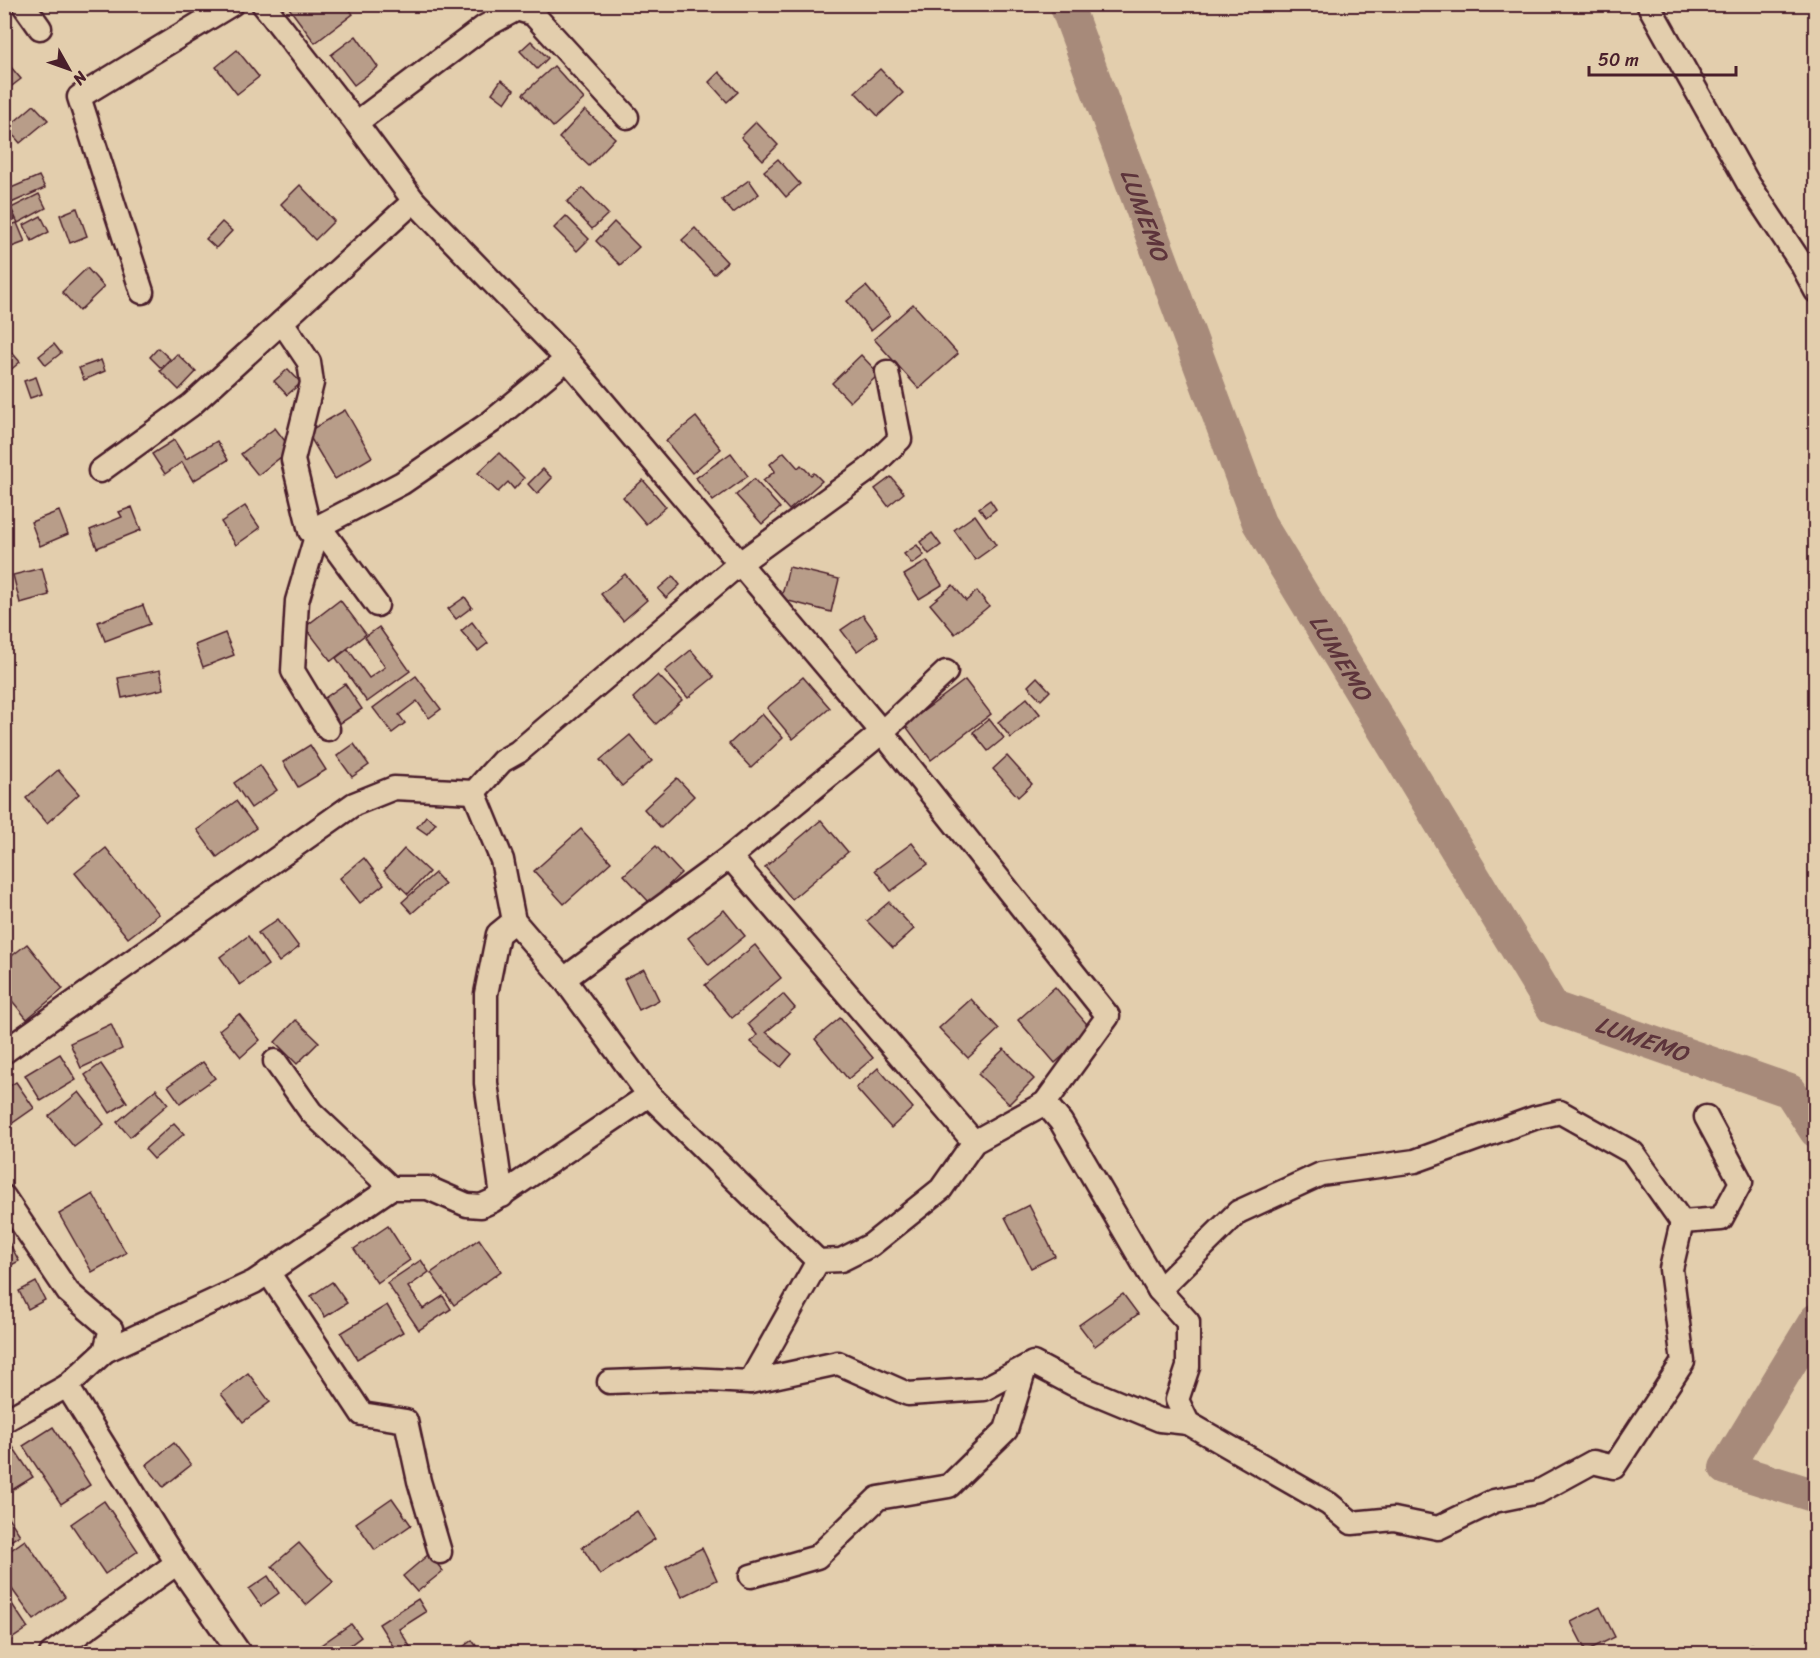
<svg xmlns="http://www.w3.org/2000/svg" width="1820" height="1658" font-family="Sriracha,sans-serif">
	<rect width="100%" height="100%" fill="#e3cead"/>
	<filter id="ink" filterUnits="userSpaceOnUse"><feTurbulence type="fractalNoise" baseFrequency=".0167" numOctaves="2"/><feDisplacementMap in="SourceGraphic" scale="12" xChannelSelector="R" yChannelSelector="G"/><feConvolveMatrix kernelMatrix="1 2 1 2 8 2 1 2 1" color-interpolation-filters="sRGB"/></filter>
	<g filter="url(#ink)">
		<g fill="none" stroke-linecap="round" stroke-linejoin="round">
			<g stroke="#a78a7a" stroke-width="34">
				<path id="s1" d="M1066 4 1259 523 1553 1008 1790 1091 1816 1131"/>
				<polyline points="1816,1320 1726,1468 1816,1496"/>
			</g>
		</g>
		<g fill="#b89d89" stroke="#4a1f2b" stroke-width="1.5">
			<polygon points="286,4 345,4 353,14 315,43"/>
			<polygon points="356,36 378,67 354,85 331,55"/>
			<polygon points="531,41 548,58 537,69 520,51"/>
			<polygon points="237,50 259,77 237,94 216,67"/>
			<polygon points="4,59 21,79 8,89 4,85"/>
			<polygon points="554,66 584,99 553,127 523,94"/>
			<polygon points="880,69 903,93 878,116 855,92"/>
			<polygon points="719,72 738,92 727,102 709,82"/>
			<polygon points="501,80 514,90 505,103 492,93"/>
			<polygon points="34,105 48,120 20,143 7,128"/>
			<polygon points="585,110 615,138 589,166 559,138"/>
			<polygon points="756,122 778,145 763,160 741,137"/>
			<polygon points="778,159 800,184 786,197 764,171"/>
			<polygon points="39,176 45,188 9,204 15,219 4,224 4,191"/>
			<polygon points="749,180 759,194 733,213 722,200"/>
			<polygon points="300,185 334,221 315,240 281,204"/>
			<polygon points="583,188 608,214 592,229 567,202"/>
			<polygon points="39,194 46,208 18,223 11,208"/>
			<polygon points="77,208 87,236 70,243 60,215"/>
			<polygon points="41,216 49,232 32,241 24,225"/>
			<polygon points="566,216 589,239 577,251 554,228"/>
			<polygon points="222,222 232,231 216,248 206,239"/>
			<polygon points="614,222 639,247 620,265 596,241"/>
			<polygon points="17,223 25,242 9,248 4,236 4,227"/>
			<polygon points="695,228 727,262 714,274 682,240"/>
			<polygon points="87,268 104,287 79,311 62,292"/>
			<polygon points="866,286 890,315 871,331 847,301"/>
			<polygon points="913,304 958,354 919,389 874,339"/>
			<polygon points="54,344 61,353 46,365 39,356"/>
			<polygon points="158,348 170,359 161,368 150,357"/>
			<polygon points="9,349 20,362 8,372 4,369 4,353"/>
			<polygon points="177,354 196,372 179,390 160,371"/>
			<polygon points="861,355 879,374 850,402 832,383"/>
			<polygon points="101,360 105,371 84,380 79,368"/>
			<polygon points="288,369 301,383 287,395 274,381"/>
			<polygon points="36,377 42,394 30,398 24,381"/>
			<polygon points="345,410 372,457 335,479 307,432"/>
			<polygon points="696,417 721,449 692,473 666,441"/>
			<polygon points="275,428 291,449 258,475 241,454"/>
			<polygon points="174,440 186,459 217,441 228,460 193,481 182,462 165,474 152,454"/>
			<polygon points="784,452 798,468 801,465 811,475 814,473 822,481 789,510 763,481 775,471 770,464"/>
			<polygon points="499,453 524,478 514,489 508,482 498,492 478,473"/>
			<polygon points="731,453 748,476 713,501 696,478"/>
			<polygon points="543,469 552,478 537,494 528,484"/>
			<polygon points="891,477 904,493 888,506 875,489"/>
			<polygon points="754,479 780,508 762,524 736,495"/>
			<polygon points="643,480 666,507 646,524 623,497"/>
			<polygon points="990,500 996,509 986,517 979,508"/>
			<polygon points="245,506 260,528 236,545 221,522"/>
			<polygon points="132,507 141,530 97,548 90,530 122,517 119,512"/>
			<polygon points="59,511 68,534 40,546 31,522"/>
			<polygon points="975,515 996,545 975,560 954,530"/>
			<polygon points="932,533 941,545 929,554 920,542"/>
			<polygon points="917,545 924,555 912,564 904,554"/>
			<polygon points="927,561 942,585 919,599 904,575"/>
			<polygon points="789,567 839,579 831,612 781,599"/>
			<polygon points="42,568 49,595 20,603 13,575"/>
			<polygon points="625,574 647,600 623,621 601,594"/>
			<polygon points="673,576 680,585 666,598 658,589"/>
			<polygon points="953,585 966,601 977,591 989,606 955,634 930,604"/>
			<polygon points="465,597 472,607 456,619 448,609"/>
			<polygon points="340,600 366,634 331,661 305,627"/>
			<polygon points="143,605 150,624 105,641 98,622"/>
			<polygon points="863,615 878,636 857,651 841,630"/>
			<polygon points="472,622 488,643 478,651 461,631"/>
			<polygon points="379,627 410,671 367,702 336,658 348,649 369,678 385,667 365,637"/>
			<polygon points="225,633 234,655 203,667 195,645"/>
			<polygon points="691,650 714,677 688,698 665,671"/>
			<polygon points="160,670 164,689 122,698 118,678"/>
			<polygon points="658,675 682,700 656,724 633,698"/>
			<polygon points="416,676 441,709 429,718 417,701 399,715 405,723 392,733 373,708"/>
			<polygon points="803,677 830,708 793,739 767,708"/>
			<polygon points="1037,677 1050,691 1041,700 1028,686"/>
			<polygon points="965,680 991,714 931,760 905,725"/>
			<polygon points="345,684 362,709 336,726 319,702"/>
			<polygon points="1027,698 1040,714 1011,738 998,722"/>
			<polygon points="762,714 783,738 751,768 729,744"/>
			<polygon points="989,719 1004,738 988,751 973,732"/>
			<polygon points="630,735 652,761 622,786 600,760"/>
			<polygon points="354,744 369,765 352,777 337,756"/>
			<polygon points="310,745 326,770 298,787 283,762"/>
			<polygon points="1007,756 1032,784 1018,797 993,769"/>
			<polygon points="260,765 277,790 251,808 234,783"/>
			<polygon points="58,770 79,794 47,823 26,798"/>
			<polygon points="677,778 694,796 661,828 644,809"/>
			<polygon points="236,801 256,828 217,857 197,830"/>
			<polygon points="426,816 436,823 427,834 417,827"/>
			<polygon points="821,820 848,852 792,899 765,867"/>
			<polygon points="581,829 611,862 564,904 534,871"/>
			<polygon points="912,843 928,864 891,891 875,870"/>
			<polygon points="656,846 681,873 650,903 624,875"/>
			<polygon points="106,848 159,914 128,938 75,873"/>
			<polygon points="404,849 429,872 408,894 384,871"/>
			<polygon points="364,858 384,884 360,903 340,878"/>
			<polygon points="435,873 445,884 412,913 402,902"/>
			<polygon points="889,902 914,929 893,948 867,921"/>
			<polygon points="724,910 745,936 709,965 688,938"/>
			<polygon points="278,919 299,947 279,962 258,933"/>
			<polygon points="248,936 268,965 240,985 220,957"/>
			<polygon points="27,944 63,989 27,1019 4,991 4,962"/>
			<polygon points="755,945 781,978 732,1018 705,985"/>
			<polygon points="644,969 659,1000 639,1010 624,979"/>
			<polygon points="1055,987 1092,1030 1055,1063 1018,1020"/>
			<polygon points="783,994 795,1008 766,1032 792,1054 781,1067 751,1042 757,1035 748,1024"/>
			<polygon points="971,999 999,1029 968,1058 939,1028"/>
			<polygon points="239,1014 260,1040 241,1057 219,1030"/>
			<polygon points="840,1018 873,1058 848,1079 815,1039"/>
			<polygon points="296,1020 319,1042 297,1064 275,1042"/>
			<polygon points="111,1024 122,1049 81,1068 70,1043"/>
			<polygon points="1004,1049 1034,1079 1009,1104 978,1074"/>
			<polygon points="60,1054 76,1080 41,1101 25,1075"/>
			<polygon points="203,1062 215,1078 180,1103 168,1086"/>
			<polygon points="101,1064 127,1102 110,1113 85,1075"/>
			<polygon points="878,1068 913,1108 891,1128 856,1088"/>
			<polygon points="16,1082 34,1108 4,1129 4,1090"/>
			<polygon points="156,1089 168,1104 130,1137 117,1122"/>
			<polygon points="79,1092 104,1124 74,1147 49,1116"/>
			<polygon points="174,1123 184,1134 154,1159 145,1149"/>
			<polygon points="93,1194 126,1253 92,1272 59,1214"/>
			<polygon points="1029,1205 1055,1256 1031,1268 1005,1217"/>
			<polygon points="388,1226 410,1260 377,1283 354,1249"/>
			<polygon points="5,1235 19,1261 4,1269 4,1235"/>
			<polygon points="479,1239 501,1271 454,1305 431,1273"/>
			<polygon points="421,1260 429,1272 408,1287 423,1309 443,1296 451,1309 419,1330 387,1283"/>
			<polygon points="36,1282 45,1300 28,1309 19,1291"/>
			<polygon points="332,1282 347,1303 325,1317 311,1296"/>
			<polygon points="1123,1294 1138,1314 1095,1346 1079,1325"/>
			<polygon points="387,1305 403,1332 357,1359 341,1333"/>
			<polygon points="248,1373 270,1402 243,1422 221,1394"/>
			<polygon points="53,1427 90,1485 61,1504 23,1446"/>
			<polygon points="174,1443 191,1465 163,1487 146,1465"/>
			<polygon points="13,1447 33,1477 4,1495 4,1453"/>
			<polygon points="392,1498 411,1525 375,1550 356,1523"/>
			<polygon points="104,1501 138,1551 105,1574 71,1524"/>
			<polygon points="4,1511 20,1535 4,1545"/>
			<polygon points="637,1511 655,1539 600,1575 582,1547"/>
			<polygon points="25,1540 65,1597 34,1620 4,1578 4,1555"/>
			<polygon points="299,1543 333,1582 306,1605 272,1566"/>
			<polygon points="702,1548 717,1580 682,1597 666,1566"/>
			<polygon points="429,1554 443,1571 417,1592 403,1576"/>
			<polygon points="268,1576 279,1593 261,1606 249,1589"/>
			<polygon points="4,1592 28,1628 4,1644"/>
			<polygon points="418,1599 426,1612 399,1629 411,1648 403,1654 398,1654 379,1624"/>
			<polygon points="1600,1607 1615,1637 1586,1651 1571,1622"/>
			<polygon points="351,1624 361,1637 338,1654 327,1654 321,1645"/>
			<polygon points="472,1640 482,1654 456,1654 455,1653"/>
			<polygon points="1751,1644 1757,1654 1735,1654"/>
		</g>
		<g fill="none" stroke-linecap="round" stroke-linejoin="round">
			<defs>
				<g id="minor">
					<polyline points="23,4 40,28"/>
					<polyline points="263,4 356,123 414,201 567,359 882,732 1108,1016 1045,1103 974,1142 941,1189 871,1245 841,1260 818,1261 649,1095 564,979 514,921 502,860 474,792"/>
					<polyline points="1648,4 1748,183 1801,263 1816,291"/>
					<polyline points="356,123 484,27 517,9 533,14 627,117"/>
					<polyline points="142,292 79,97 232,4"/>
					<polyline points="282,322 309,362 312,383 293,460 310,531 402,483 491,422 567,359"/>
					<polyline points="100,471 191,405 414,201"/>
					<polyline points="319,526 297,601 293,671 328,729"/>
					<polyline points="319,526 377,605"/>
					<polyline points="730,857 974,1142"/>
					<polyline points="564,979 730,857 882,732 946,672"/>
					<polyline points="4,1052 354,804 394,788 474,792 502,761 518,752 740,563 869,469 900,439 887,372"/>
					<polyline points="275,1061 311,1112 391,1188"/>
					<polyline points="1045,1103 1061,1122 1159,1290 1188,1322 1188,1367 1177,1400 1188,1423 1329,1504 1352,1523 1394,1519 1438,1528 1494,1501 1538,1492 1593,1462 1614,1467 1683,1362 1671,1269 1682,1222"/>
					<polyline points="502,1196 486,1083 486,994 498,934 514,921"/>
					<polyline points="4,1197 68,1292 111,1329 105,1351 67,1386 4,1421"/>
					<polyline points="268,1272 362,1414 406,1421 419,1481 440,1552"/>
					<polyline points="1159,1290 1238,1212 1321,1174 1415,1161 1534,1118 1560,1112 1633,1153 1682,1222 1721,1219 1741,1182 1706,1117"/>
					<polyline points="105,1351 254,1282 391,1188 428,1188 467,1205 481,1206 492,1201 649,1095"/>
					<polyline points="609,1382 689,1379 750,1382 838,1363 908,1394 984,1389 1033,1363 1073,1384 1160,1420 1188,1423"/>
					<polyline points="750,1382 818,1261"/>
					<polyline points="67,1386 177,1563 240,1654"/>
					<polyline points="751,1576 817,1557 878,1498 949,1486 1006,1430 1025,1368"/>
					<polyline points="51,1654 177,1563"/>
				</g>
			</defs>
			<use href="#minor" stroke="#4a1f2b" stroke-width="27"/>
			<use href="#minor" stroke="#e3cead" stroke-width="22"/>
		</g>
	</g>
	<g text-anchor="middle" stroke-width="6" stroke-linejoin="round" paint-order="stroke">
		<g font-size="24" font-style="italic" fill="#5d343b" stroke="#e3cead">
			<text dy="8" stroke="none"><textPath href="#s1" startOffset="225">LUMEMO</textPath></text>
			<text dy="8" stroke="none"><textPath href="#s1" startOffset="711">LUMEMO</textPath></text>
			<text dy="8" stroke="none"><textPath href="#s1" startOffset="1215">LUMEMO</textPath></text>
		</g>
	</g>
	<rect width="1820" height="1658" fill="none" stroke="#e3cead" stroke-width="24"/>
	<rect x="12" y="12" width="1796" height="1634" fill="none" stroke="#4a1f2b" stroke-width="2" filter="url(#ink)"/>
	<g transform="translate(69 69) rotate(130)" stroke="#e3cead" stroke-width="4.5" paint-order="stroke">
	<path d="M0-4.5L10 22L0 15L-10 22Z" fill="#4a1f2b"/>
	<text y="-9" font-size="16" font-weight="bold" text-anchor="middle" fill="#4a1f2b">N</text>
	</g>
	<path d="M1589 66v9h147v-9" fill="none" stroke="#4a1f2b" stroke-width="3"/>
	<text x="1598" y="66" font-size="18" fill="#4a1f2b" stroke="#e3cead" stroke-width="4.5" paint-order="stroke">50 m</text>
</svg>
